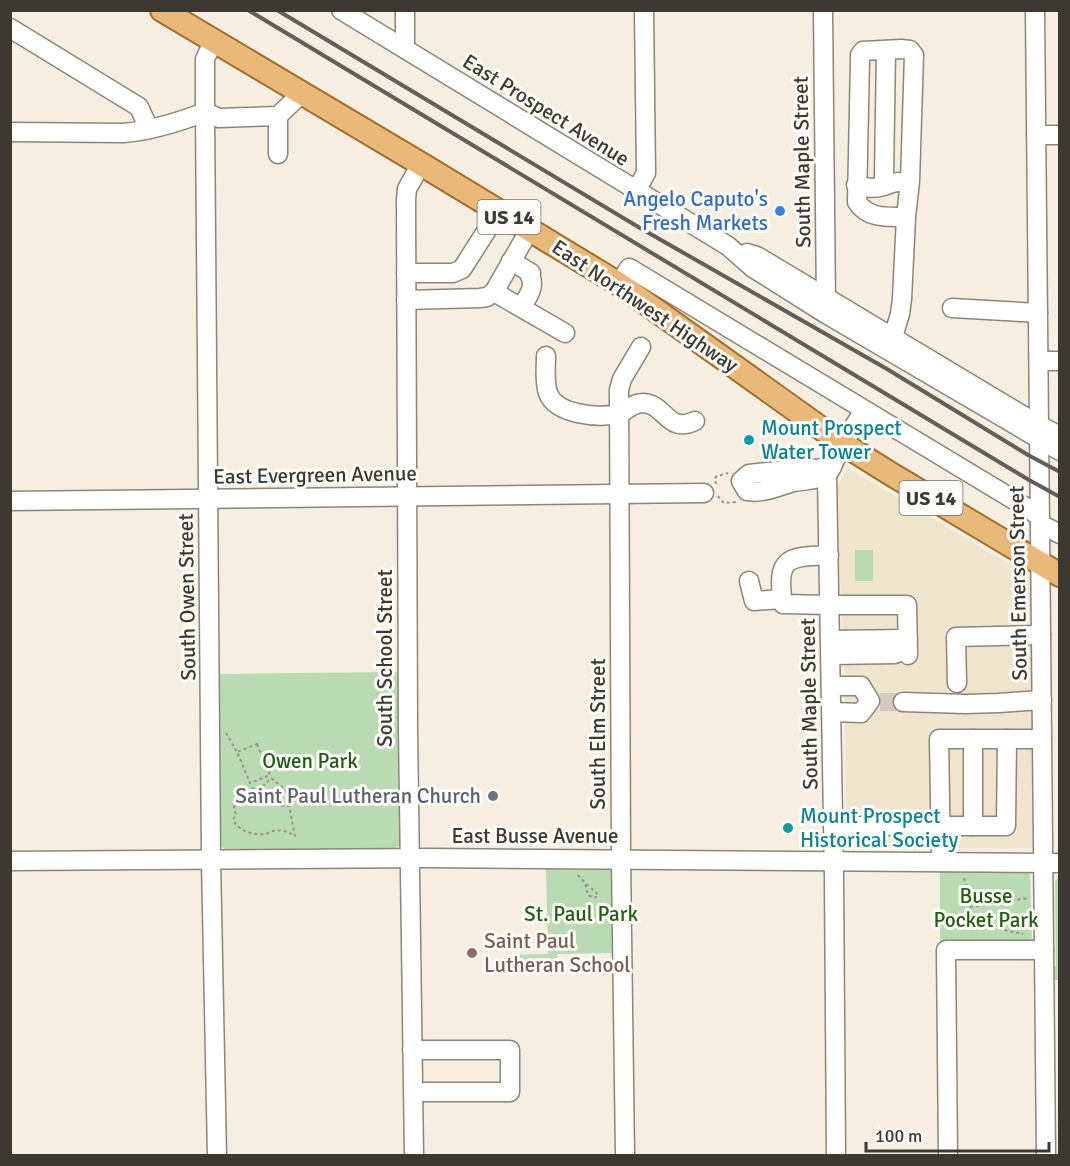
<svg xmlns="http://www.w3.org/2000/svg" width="1070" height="1166" font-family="Signika,sans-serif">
	<rect width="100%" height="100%" fill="#f6eee0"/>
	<polygon fill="#efe4ce" points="848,468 1031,577 1032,848 846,848 845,670 835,490"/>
	<g fill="#badab3">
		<rect x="855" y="550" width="18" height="31"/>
		<polygon points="400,672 401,845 392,849 225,850 219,844 217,674"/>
		<polygon points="606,868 612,870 614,953 557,954 557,974 512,974 512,955 548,954 546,869"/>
		<polygon points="940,871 1025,871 1030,874 1032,944 940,945"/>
		<polygon points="1059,875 1059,980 1051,980 1051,971 1056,966 1055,882 1057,878"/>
	</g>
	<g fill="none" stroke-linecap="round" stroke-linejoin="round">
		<polyline stroke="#d1cabd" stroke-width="18" stroke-dasharray="18 9" stroke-linecap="butt" points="880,702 903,702"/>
		<defs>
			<g id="minor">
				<polyline points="341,10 728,246 753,268 826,314 1060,451"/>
				<polyline points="405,10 405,49"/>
				<polyline points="823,10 826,306"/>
				<polyline points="1035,10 1046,1156"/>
				<polyline points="10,28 139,107 149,129"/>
				<polyline points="214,40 205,59 205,112 211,860 217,1156"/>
				<path d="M10 132 123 133C151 131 179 122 205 112L219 118 278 116"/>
				<polyline points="1036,135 1060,135"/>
				<polyline points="278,154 278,116 302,93"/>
				<polyline points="884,177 886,50"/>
				<path d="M856 185C864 188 876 189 884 186 890 184 893 182 899 182"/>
				<polyline points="636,191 646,173 644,10"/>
				<polyline points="747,253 757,256 1039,425 1060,436"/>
				<path d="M511 261 531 273 530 276C536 287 527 297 522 307"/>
				<polyline points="406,273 453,273 462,269 499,211"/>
				<polyline points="619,284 629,268 631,269 1029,509 1040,517"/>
				<polyline points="494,292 565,333"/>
				<polyline points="406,300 480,298 487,297 494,292 530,229"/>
				<polyline points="952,308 1038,313"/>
				<path d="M893 337 900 314 902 299 906 217 910 181 914 55 910 50 901 49 863 51 860 55V60L857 202C868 219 888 217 906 217"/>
				<path d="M546 356C546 368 544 381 548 393 556 415 598 418 618 414 626 412 631 403 643 403 666 404 667 434 695 421"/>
				<polyline points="1039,361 1060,361"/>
				<path d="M827 476C817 480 805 480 794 482 778 486 763 494 747 491L741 481 749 474 804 468 816 469 832 467"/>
				<polyline points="10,501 704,493"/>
				<polyline points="1040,524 1060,534"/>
				<path d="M829 555C787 557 776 557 783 604L830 605H907L908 655"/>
				<polyline points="749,581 754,601 782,599"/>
				<polyline points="831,640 908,639"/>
				<polyline points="831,655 895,654"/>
				<polyline points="957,683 956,637 1041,635"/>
				<polyline points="831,686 861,686 870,701 861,713 832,712"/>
				<polyline points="903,702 965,704 998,703 1042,700"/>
				<polyline points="973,739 973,826"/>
				<polyline points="833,826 1006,826 1007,739"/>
				<polyline points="10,861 428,858 1060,863"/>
				<polyline points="941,862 939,739 1042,739"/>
				<polyline points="412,1050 510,1050 510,1092 414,1092"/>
				<polyline points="414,1156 408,729 406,200 407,189 421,164"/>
				<polyline points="625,1156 621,859 619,390 622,379 641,347"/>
				<polyline points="836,1156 834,877 827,476 843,444 864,410"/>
				<polyline points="948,1156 946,950 1044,950"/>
			</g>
			<polyline id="major" points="162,10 421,164 619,284 843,444 891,474 1060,575"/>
		</defs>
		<use href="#minor" stroke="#8c8578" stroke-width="21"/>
		<use href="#major" stroke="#a36e29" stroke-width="26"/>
		<g stroke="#999389" stroke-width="2" stroke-dasharray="3 3" stroke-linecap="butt">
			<polyline points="716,484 715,478 717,476 728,473"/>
			<polyline points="718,496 720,499 724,503 736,502"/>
			<polyline points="1059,686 1060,686"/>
			<polyline points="226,733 237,752"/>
			<polygon points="257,744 270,775 250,783 237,752"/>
			<path d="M281 806H289L295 836C285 830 276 828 266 834 253 835 240 832 233 820L236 815 234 807 239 793 243 789 261 788 271 778C282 788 291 790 289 806"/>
			<polyline points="578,875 585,883 588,895 594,898 598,896 596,892 585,883"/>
			<polyline points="964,878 970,904 970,917 976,924 1023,934"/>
			<polyline points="970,907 1029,898"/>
		</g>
		<use href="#minor" stroke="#fff" stroke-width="18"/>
		<use href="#major" stroke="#e9b97b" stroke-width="22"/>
		<g stroke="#635f58" stroke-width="4">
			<polyline points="248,10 1029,480 1060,497"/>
			<polyline points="277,10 640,228 887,369 1028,455 1060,472"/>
		</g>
	</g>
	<circle fill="#3f7fe0" stroke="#fefcf9" stroke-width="2" cx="780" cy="211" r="6"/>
	<g fill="#0f9aa8" stroke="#fefcf9" stroke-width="2">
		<circle cx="749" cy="440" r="6"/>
		<circle cx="788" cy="828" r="6"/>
	</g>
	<circle fill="#6b7280" stroke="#fefcf9" stroke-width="2" cx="493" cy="796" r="6"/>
	<circle fill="#8d6e63" stroke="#fefcf9" stroke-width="2" cx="472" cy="953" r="6"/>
	<g text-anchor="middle" stroke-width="6" stroke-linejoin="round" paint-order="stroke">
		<g fill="#fefcf9" stroke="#76746e" stroke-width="1.5">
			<rect x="477.5" y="200" width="63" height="34" rx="4.5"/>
			<rect x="899.5" y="481" width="63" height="34" rx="4.5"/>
		</g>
		<g font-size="20" font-weight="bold" fill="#3c3933">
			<text x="509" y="224">US 14</text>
			<text x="931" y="505">US 14</text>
		</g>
		<g font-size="21" fill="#3c3933" stroke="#fefcf9">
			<text transform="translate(546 110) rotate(32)" y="7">East Prospect Avenue</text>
			<text transform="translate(802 162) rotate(-91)" y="7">South Maple Street</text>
			<text transform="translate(645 306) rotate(34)" y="7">East Northwest Highway</text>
			<text transform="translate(315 475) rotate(-1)" y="7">East Evergreen Avenue</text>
			<text transform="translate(1018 583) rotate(-91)" y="7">South Emerson Street</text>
			<text transform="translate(187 597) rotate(-91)" y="7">South Owen Street</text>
			<text transform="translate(385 658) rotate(-90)" y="7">South School Street</text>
			<text transform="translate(809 704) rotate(-91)" y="7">South Maple Street</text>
			<text transform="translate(598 734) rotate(-90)" y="7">South Elm Street</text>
			<text x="535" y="843">East Busse Avenue</text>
		</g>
		<g font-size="21" fill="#366cbe" stroke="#fefcf9" text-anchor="end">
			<text x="768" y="206">Angelo Caputo's<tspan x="768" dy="24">Fresh Markets</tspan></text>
		</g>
		<g font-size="21" fill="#0d838f" stroke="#fefcf9" text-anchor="start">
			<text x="761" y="435">Mount Prospect<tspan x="761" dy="24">Water Tower</tspan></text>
			<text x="800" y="823">Mount Prospect<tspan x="800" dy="24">Historical Society</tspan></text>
		</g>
		<g font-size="21" fill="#235c13" stroke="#fefcf9">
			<text x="310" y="768">Owen Park</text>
			<text x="986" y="903">Busse<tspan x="986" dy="24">Pocket Park</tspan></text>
			<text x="581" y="921">St. Paul Park</text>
		</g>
		<g font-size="21" fill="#5b616d" stroke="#fefcf9" text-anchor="end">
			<text x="481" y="803">Saint Paul Lutheran Church</text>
		</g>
		<g font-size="21" fill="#785e54" stroke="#fefcf9" text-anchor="start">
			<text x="484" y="948">Saint Paul<tspan x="484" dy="24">Lutheran School</tspan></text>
		</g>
	</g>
	<rect width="1070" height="1166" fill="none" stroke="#3c3933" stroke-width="24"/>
	<path d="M866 1142v9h183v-9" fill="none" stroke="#3c3933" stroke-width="3"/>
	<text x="875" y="1142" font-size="18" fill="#3c3933" stroke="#fefcf9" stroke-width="4.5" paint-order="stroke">100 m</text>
</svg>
